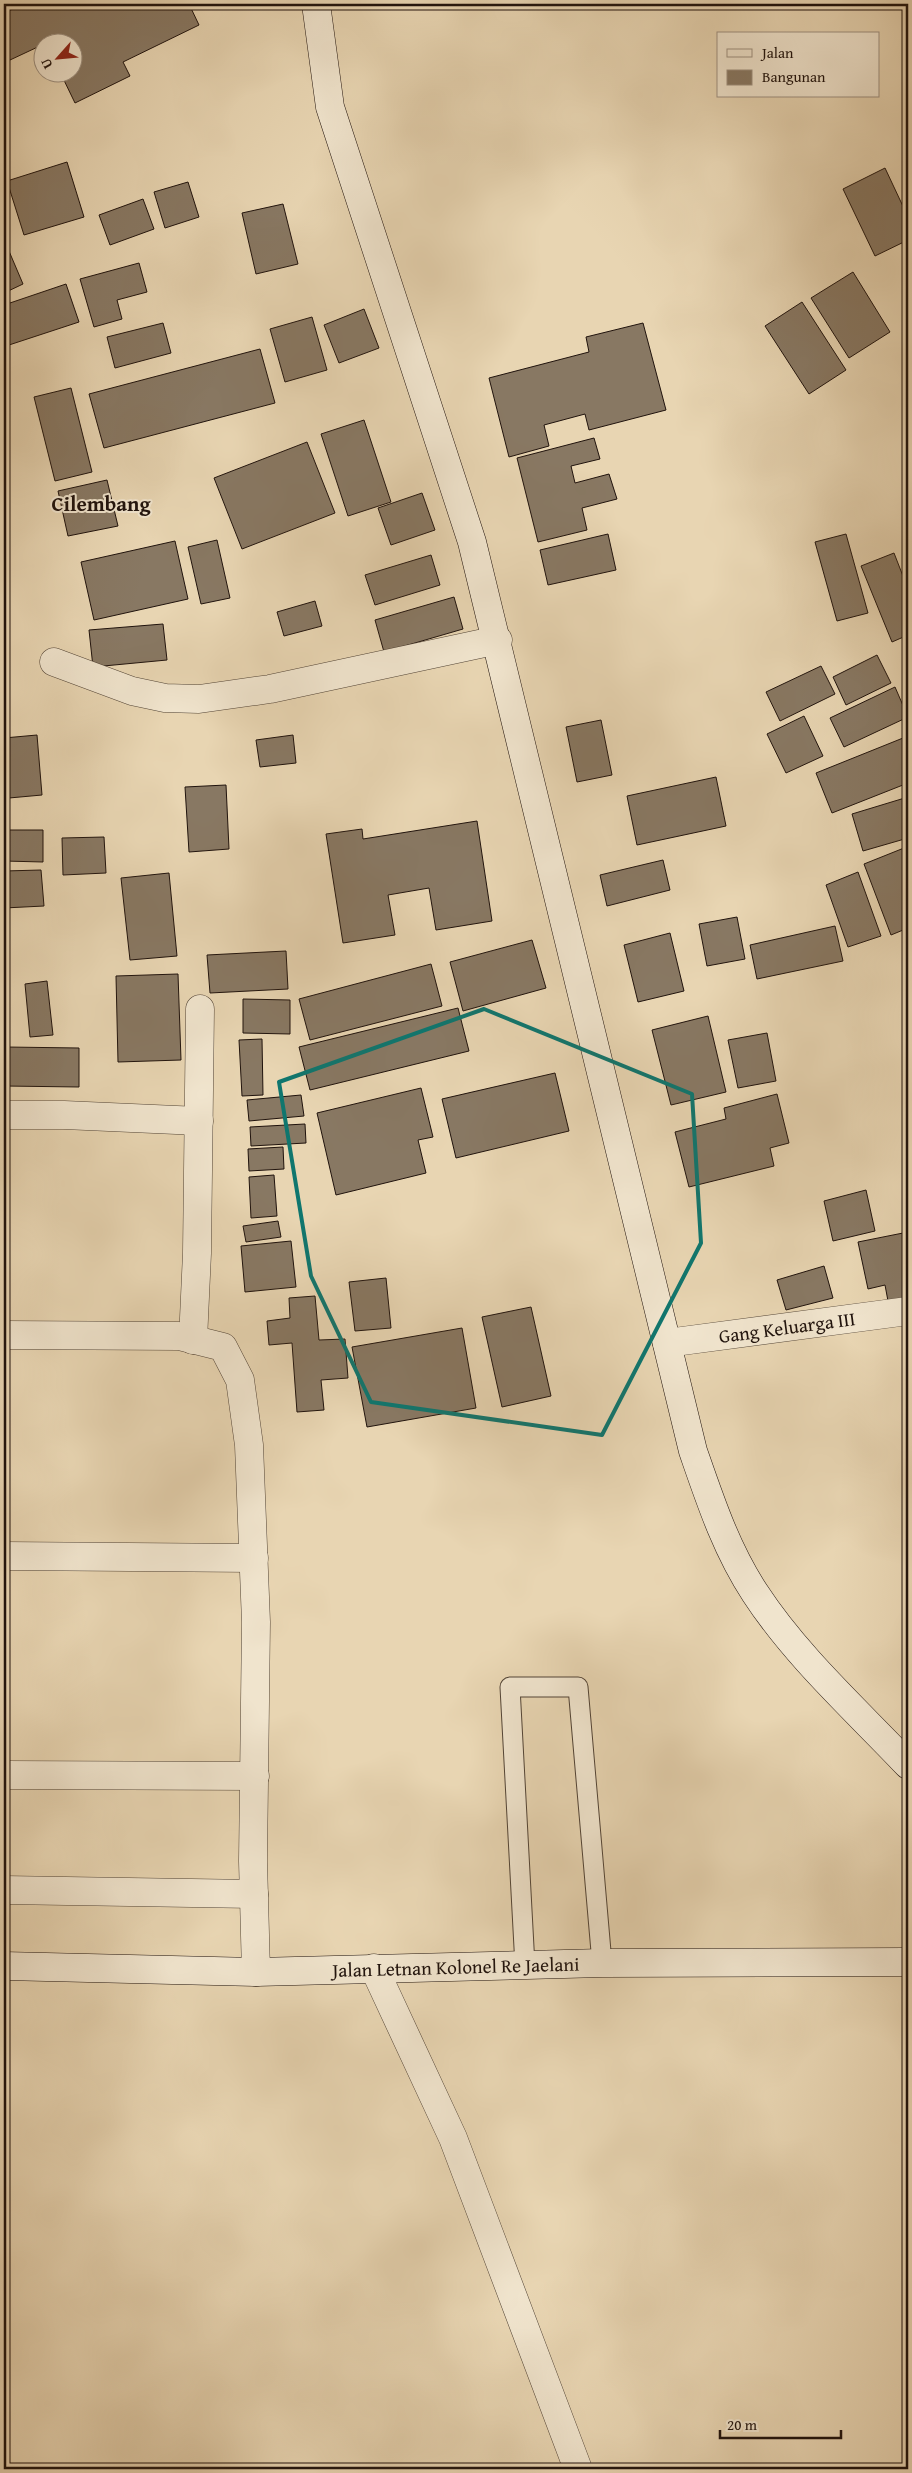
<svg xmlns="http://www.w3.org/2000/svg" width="912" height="2473" font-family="'Gentium Book Plus',serif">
	<rect width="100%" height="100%" fill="#e8d5b2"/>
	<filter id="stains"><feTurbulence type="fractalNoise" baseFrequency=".004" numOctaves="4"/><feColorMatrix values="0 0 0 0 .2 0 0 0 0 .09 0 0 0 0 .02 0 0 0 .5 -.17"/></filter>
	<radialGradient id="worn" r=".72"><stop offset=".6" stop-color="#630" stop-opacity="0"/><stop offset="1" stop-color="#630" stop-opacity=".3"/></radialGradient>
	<g fill="#887863" stroke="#20130d">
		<polygon points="24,4 189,4 199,25 123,62 130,76 75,103 60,72 72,72 72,42 42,42 42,45 10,60 4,46 4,13"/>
		<polygon points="67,162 84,217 24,235 7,181"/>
		<polygon points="885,168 908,217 908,240 875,256 843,189"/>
		<polygon points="188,182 199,217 165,228 154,192"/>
		<polygon points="143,199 154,229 110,245 99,215"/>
		<polygon points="283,204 298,264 256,274 242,213"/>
		<polygon points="6,244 23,284 4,293 4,245"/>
		<polygon points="139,263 147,292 117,300 122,319 94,327 80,279"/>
		<polygon points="853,272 890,332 849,358 811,298"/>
		<polygon points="66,284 79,322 9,345 4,329 4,305"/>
		<polygon points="802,302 846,370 809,394 765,326"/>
		<polygon points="364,309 379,348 339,363 324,325"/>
		<polygon points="312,317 327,370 285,382 270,329"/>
		<polygon points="163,323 171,353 115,368 107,337"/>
		<polygon points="643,323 666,410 589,430 585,414 544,425 549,446 509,457 489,378 589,352 586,337"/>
		<polygon points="260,349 275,403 104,448 89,394"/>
		<polygon points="71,388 92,472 55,481 34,397"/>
		<polygon points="364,420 391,502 348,516 321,434"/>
		<polygon points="594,438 600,459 571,466 575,483 609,474 617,499 582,508 587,530 538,542 517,458"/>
		<polygon points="307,442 335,513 242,549 214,478"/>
		<polygon points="107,480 118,526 68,536 58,491"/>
		<polygon points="422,493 435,530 391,545 378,508"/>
		<polygon points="608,534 616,570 548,585 540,550"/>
		<polygon points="846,534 868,613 837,621 815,542"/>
		<polygon points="217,540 230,598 201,604 188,547"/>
		<polygon points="175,541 188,599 94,620 81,562"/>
		<polygon points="894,553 908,589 908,635 892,642 861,566"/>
		<polygon points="431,555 440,585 375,605 365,575"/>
		<polygon points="454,597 463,629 384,652 375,620"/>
		<polygon points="315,601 322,626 284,636 277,612"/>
		<polygon points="163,624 167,660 93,667 89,630"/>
		<polygon points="877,655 891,683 846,705 833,677"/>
		<polygon points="821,666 835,694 780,721 766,692"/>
		<polygon points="895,687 908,717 844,747 830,718"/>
		<polygon points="804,716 823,756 786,773 767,734"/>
		<polygon points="601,720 612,775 577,782 566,727"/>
		<polygon points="37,735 42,795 9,798 4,738"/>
		<polygon points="293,735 296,763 260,767 256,740"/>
		<polygon points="908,736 908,783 832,813 816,773"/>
		<polygon points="716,777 726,826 637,845 627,796"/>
		<polygon points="226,785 229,849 189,852 185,787"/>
		<polygon points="908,797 908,838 863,851 852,814"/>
		<polygon points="477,821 492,921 436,930 429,888 388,895 395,935 343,943 326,834 362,829 363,839"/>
		<polygon points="4,830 43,830 43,862 4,861"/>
		<polygon points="104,837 106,873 63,875 62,838"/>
		<polygon points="904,848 908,859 908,928 891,935 864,864"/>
		<polygon points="663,860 670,890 607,906 600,875"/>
		<polygon points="41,870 44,906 4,908 4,871"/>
		<polygon points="858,872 881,936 848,947 826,885"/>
		<polygon points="169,873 177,956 130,960 121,878"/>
		<polygon points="737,917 745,959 707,966 699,924"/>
		<polygon points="835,926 843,961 757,979 750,945"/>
		<polygon points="670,933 684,991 638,1002 624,945"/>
		<polygon points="532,940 546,988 463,1011 450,962"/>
		<polygon points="908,945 908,962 903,947"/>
		<polygon points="286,951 288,989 210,993 207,955"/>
		<polygon points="431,964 442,1006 310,1040 299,999"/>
		<polygon points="178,974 181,1060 118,1062 116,976"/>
		<polygon points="47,981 53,1035 30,1037 25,984"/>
		<polygon points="243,999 290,1000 290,1034 243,1033"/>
		<polygon points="458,1008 469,1051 310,1090 299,1047"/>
		<polygon points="708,1016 726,1092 671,1105 652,1030"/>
		<polygon points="767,1033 776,1081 738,1088 728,1040"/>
		<polygon points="262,1039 263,1095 242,1096 239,1040"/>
		<polygon points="6,1047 79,1048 79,1087 5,1086"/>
		<polygon points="555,1073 569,1131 456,1158 442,1099"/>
		<polygon points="421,1088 433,1137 418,1140 426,1173 336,1195 317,1113"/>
		<polygon points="777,1094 789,1143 770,1148 774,1166 689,1187 675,1132 726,1119 724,1108"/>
		<polygon points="301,1095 304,1116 249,1121 247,1100"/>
		<polygon points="305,1124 306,1143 251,1146 250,1127"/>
		<polygon points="283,1147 284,1169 249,1171 248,1149"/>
		<polygon points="274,1175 277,1216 251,1218 249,1177"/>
		<polygon points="866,1190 875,1231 833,1241 824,1201"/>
		<polygon points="278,1221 281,1237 246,1242 243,1226"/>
		<polygon points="908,1232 908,1297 888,1301 885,1285 868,1289 858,1242"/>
		<polygon points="291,1241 296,1287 245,1292 241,1246"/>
		<polygon points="824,1266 833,1298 786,1310 777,1280"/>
		<polygon points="386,1278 391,1328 355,1331 349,1282"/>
		<polygon points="315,1296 319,1340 345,1339 348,1378 321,1380 324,1410 297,1412 292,1343 269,1345 267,1321 290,1318 289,1298"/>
		<polygon points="531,1307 551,1396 502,1407 482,1317"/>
		<polygon points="462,1328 476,1408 367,1427 352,1347"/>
	</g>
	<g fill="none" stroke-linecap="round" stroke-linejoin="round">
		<defs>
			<polyline id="lane" points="525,1966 510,1687 578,1687 602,1963"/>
			<g id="street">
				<polyline points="54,662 132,691 165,698 199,699 270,689 498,640"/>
				<polyline points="4,1115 64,1115 199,1121"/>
				<polyline points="4,1335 179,1336 223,1347 240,1380 249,1445 256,1622 253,1861 256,1972"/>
				<polyline points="193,1340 197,1253 200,1009"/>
				<path id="s1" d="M667 1343 908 1311"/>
				<polyline points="4,1556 254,1558"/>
				<polyline points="4,1775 255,1776"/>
				<polyline points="4,1890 254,1894"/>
				<polyline points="374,1968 453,2138 578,2469"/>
			</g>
			<g id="secondary">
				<path d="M316 4 330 107 472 542 693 1451C710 1500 726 1549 755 1593 796 1656 856 1710 908 1765"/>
				<path id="s2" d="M4 1966 256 1972 602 1963 908 1962"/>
			</g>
		</defs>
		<use href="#lane" stroke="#524436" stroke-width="21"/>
		<use href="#street" stroke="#524436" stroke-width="29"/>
		<use href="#secondary" stroke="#20130d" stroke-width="29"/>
		<use href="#lane" stroke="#f0e4cd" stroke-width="19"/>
		<use href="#street" stroke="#f0e4cd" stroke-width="28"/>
		<use href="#secondary" stroke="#f0e4cd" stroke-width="28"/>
	</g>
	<path fill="none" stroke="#0f766e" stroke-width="4" stroke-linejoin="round" d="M484 1009 692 1094 701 1243 602 1435 371 1402 311 1276 279 1082Z"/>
	<g text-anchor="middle" stroke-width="4" stroke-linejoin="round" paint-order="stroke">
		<g font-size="19" fill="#20130d" stroke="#f0e4cd">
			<text dy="7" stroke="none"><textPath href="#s1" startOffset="121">Gang Keluarga III</textPath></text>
			<text dy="7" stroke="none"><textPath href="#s2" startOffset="452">Jalan Letnan Kolonel Re Jaelani</textPath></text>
		</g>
		<g font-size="21" font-weight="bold" fill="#20130d" stroke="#f0e4cd">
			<text x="101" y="511">Cilembang</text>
		</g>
	</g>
	<rect width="912" height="2473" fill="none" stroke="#e8d5b2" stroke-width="20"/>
	<rect x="5" y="5" width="902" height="2463" fill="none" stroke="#20130d" stroke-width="2.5"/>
	<rect x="10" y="10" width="892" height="2453" fill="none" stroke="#20130d"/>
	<rect x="717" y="32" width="162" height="65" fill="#f0e4cd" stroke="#9d9080"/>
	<rect x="727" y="49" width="25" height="8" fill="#f0e4cd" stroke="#9d9080"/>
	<text x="762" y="58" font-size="15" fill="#20130d">Jalan</text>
	<rect x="727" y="70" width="25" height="15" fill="#887863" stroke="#9d9080"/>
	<text x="762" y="82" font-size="15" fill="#20130d">Bangunan</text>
	<g transform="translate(58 58) rotate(243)"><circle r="24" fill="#f0e4cd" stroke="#9d9080"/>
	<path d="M0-4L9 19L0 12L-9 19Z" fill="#8f2418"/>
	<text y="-8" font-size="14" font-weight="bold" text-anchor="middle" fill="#20130d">U</text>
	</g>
	<path d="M720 2430v8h121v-8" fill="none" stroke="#20130d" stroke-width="2.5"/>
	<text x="727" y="2430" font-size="15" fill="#20130d" stroke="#f0e4cd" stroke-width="4" paint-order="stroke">20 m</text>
	<rect width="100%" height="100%" filter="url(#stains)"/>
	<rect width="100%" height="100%" fill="url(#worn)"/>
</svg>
